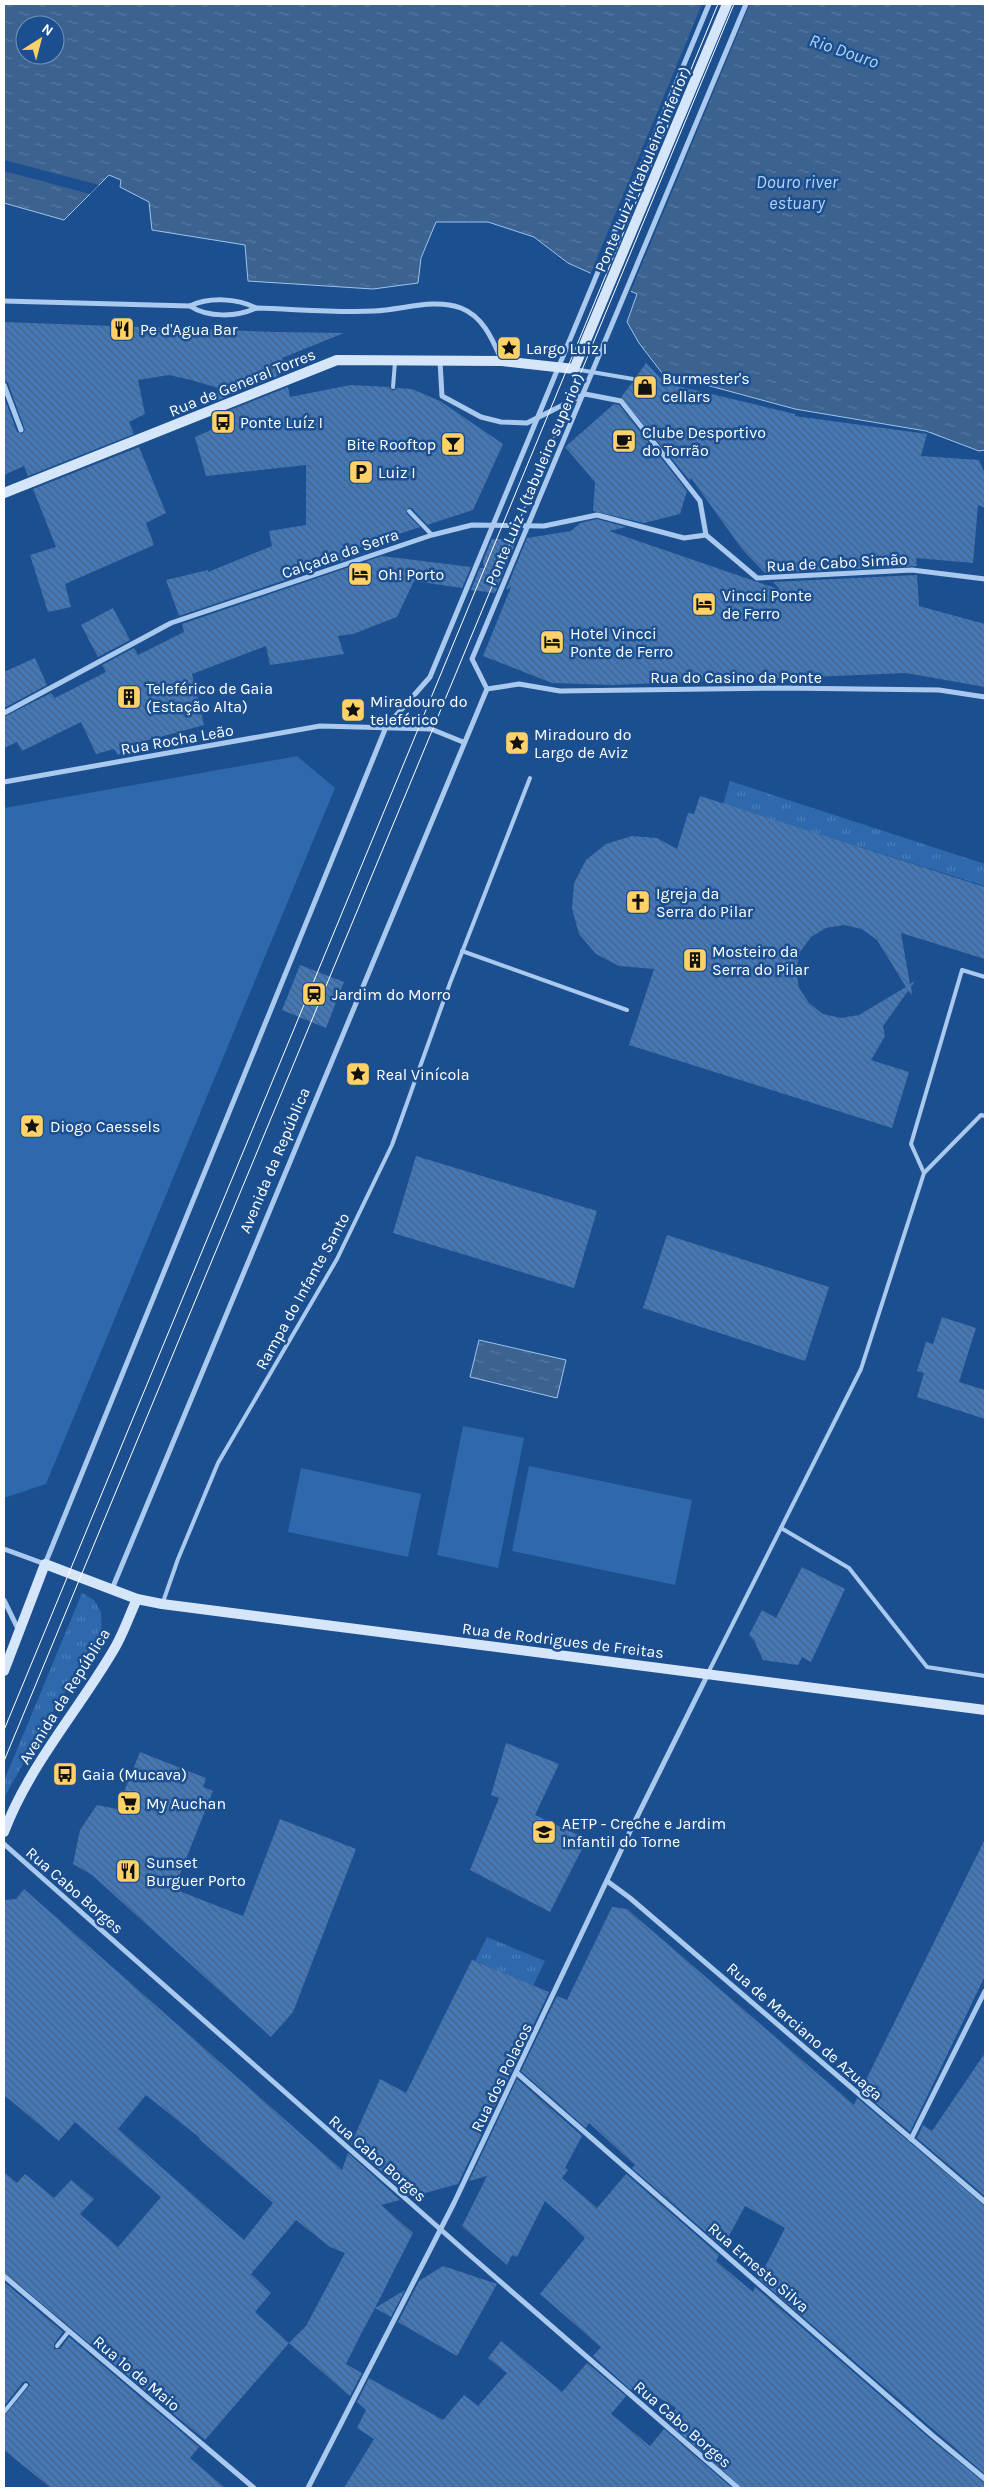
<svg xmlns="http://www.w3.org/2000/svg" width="989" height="2492" font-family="Karla,sans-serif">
	<defs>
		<pattern id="grass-tufts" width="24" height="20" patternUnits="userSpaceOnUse" patternTransform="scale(1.25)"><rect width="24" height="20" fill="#2e69ad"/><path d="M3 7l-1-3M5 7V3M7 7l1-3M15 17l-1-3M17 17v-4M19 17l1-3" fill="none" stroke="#4d80b9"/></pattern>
		<pattern id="water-ripples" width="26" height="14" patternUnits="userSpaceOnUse" patternTransform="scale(1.25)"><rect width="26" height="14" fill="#3c6290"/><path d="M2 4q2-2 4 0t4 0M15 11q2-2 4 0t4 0" fill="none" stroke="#597aa1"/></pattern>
		<pattern id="building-back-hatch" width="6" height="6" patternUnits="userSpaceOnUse" patternTransform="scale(1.25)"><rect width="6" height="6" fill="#4478b7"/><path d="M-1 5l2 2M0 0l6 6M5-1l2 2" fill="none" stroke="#486282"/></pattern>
	</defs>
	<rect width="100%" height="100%" fill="#1b4f8f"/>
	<g fill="url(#grass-tufts)">
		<polygon points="730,781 985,864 985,886 723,804"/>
		<polygon points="82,1593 94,1600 101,1612 102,1635 48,1719 4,1798 4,1781"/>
		<polygon points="487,1937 545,1961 533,1986 475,1961"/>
	</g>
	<g fill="#2e69ad">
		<polygon points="297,756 335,788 46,1484 4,1498 4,808"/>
		<polygon points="463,1426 524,1438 498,1568 437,1555"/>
		<polygon points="529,1466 692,1500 675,1585 512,1551"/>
		<polygon points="301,1468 421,1494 408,1557 288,1532"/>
	</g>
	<g fill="url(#water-ripples)" stroke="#9cc4f0" fill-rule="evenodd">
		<path d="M4 4H985V450L979 451 926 431 795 409 662 373 639 343 627 322 637 294 568 263 534 237 488 222H436L421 258 418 283 373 289 248 281 245 245 152 230 149 202 120 187 121 180 109 175 64 220 4 203ZM25 25H55V55H25Z"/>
		<polygon points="479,1340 566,1360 557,1398 470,1377"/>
	</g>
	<g fill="#1b4f8f">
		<polygon points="702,4 750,4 630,293 590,275"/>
		<polygon points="4,160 99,185 90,194 4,171"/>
	</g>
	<g fill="url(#building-back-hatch)" fill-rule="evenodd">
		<polygon points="4,322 277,332 344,333 282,358 285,373 216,401 218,388 191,380 169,375 138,380 145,414 129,422 134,434 28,476 24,466 4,475 4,397 17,432 22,434 25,430 8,383 4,381"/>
		<polygon points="646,363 665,383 795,414 795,416 927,434 921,456 979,460 985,474 985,508 978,505 973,563 916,558 917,566 765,573 742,549 691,478 690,481 621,397 632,383 636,381 636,377"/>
		<polygon points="350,385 389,387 393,391 397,388 412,389 440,401 503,444 473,510 427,525 412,508 408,508 406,513 420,527 345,552 362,554 179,616 166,580 208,570 208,572 272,546 269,531 306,525 306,465 206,476 195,437 211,430 213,417 288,387 290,397"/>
		<polygon points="614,404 619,405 687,491 680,514 644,523 593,511 595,482 565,447"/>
		<polygon points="139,447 166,513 146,523 154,545 65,584 71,607 48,612 30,555 56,547 33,489"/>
		<polygon points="597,519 626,527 609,531 781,590 773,582 917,575 919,606 985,624 985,687 906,673 613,685 552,683 483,656 511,587 506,590 527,538 571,531 580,523"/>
		<polygon points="492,539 517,539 495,593 471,590 480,568 484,568 483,561"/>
		<polygon points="382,556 471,567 462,588 414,581 397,617 353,634 338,636 344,654 270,665 266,646 192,674 204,725 138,743 118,755 114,749 96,754 81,722 22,751 17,742 4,748 4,717 51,693 55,698 106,672 102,665 134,648 138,655 184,632 182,624"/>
		<polygon points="113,608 130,640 98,657 81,625"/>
		<polygon points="35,658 47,685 4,708 4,672"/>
		<path d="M700 796 985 887V959L901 933 910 984 915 981 911 987 912 995 908 991 883 1026 885 1036 871 1060 909 1072 892 1128 629 1045 654 969 619 966 596 954 579 934 572 909 574 883 586 860 606 844 632 836 657 838 677 849 688 813 694 814ZM844 925 862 929 877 940 906 987 859 1015 841 1018 823 1014 809 1003 799 988 796 970 800 952 811 937 826 928Z"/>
		<polygon points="300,965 344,982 326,1028 282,1010"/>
		<polygon points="416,1156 597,1211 574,1288 393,1233"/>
		<polygon points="667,1235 829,1287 805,1361 643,1308"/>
		<polygon points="942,1317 976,1328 959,1382 985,1390 985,1419 917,1397 924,1373 917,1371 926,1342 933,1344"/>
		<polygon points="802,1567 845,1589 811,1662 802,1657 798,1665 763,1660 754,1640 749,1635 762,1610 776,1618"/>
		<polygon points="506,1743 559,1764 535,1815 587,1839 550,1912 470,1870 499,1798 491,1795"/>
		<polygon points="140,1752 206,1778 203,1787 213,1791 174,1889 243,1916 280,1819 356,1849 293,2012 271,2037 92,1875 73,1864 80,1830 97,1805 117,1809"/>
		<polygon points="985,1839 985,1976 910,2132 861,2090"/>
		<path d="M24 1889 342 2170 348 2153 400 2200 381 2205 413 2233 375 2308 405 2290 391 2317 375 2308 361 2334 346 2364 362 2373 350 2396 289 2343 205 2440 4 2272V2172L17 2183 25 2174 54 2198 71 2180 94 2199 80 2214 118 2247 161 2197 75 2122 59 2141 4 2095V1900L16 1899ZM146 2095 200 2138 199 2139 273 2203 244 2240 118 2129ZM296 2220 330 2247 345 2253 306 2326 289 2343 255 2312 271 2293 251 2274Z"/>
		<polygon points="612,1907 627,1909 854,2105 857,2098 985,2206 985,2474 759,2279 785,2228 745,2206 723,2247 632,2168 635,2165 589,2123 586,2128 521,2071 557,1996 567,2000"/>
		<polygon points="472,1960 549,1992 458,2184 410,2197 351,2144 380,2079 406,2093"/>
		<polygon points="985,2053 985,2196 917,2138 923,2125 932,2131"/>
		<polygon points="517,2079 582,2136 565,2168 568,2170 562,2178 597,2208 626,2174 719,2255 716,2261 753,2292 755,2287 929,2438 985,2483 985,2488 742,2488 669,2423 677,2414 674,2411 676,2408 636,2384 631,2390 593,2356 601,2347 540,2294 585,2238 570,2223 545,2201 517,2257 512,2255 507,2265 462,2226 487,2176 469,2181"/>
		<polygon points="443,2266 497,2284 457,2356 398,2322 419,2281"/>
		<polygon points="4,2282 63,2332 54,2344 54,2349 60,2349 69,2337 199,2447 190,2458 225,2488 51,2488 4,2450 4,2416 30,2385 27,2381 23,2382 4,2406"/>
		<polygon points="501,2341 562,2392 587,2363 626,2396 611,2414 650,2446 664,2429 732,2488 344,2488 374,2439 357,2428 366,2410 357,2402 369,2378 443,2420 464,2395 478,2406 507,2373 488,2358"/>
	</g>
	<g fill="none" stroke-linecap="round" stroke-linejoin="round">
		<g stroke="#a9c9ee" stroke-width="4">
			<polyline points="574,369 633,379"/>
			<polyline points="393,387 395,362"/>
			<polyline points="409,511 432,535"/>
			<polyline points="462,951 627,1010"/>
			<polyline points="924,1173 911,1144 962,970 985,977"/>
			<polyline points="781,1528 849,1568 927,1667 985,1676"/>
			<polyline points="163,1602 178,1559 218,1463 337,1259 392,1145 450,983 530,778"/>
			<polyline points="708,1673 861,1369 924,1173 981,1115 985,1116"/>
			<polyline points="57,2346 69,2331"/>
			<polyline points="4,2412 26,2385"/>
		</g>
		<g stroke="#a9c9ee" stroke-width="5">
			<path d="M4 301 190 306C209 297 237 298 256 308"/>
			<path d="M190 306C208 318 237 317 256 308 295 309 335 313 374 311 403 310 433 298 461 308 484 317 493 341 502 361"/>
			<polyline points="440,361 442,396 481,417 501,422 527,423 585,394 621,401 700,501 706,535 757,578 912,570 985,579"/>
			<polyline points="4,385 21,430"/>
			<polyline points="487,689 472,659 746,4"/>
			<polyline points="487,689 519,684 560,691 782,688 939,690 985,697"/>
			<polyline points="4,713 171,623 432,535 472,525 544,526 597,515 684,538 706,535"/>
			<polyline points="4,782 320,726 431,729 463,742"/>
			<polyline points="4,1549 45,1564 386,727 430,677 709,4"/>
			<polyline points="112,1589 487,689"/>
			<polyline points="4,1600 19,1631"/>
			<polyline points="4,1844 465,2251 738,2488"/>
			<polyline points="607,1881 630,1898 985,2202"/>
			<polyline points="517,2073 932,2435 985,2479"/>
			<polyline points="911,2139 985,1991"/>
			<polyline points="4,2276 254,2488"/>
			<polyline points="308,2488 454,2203 635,1821 708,1674"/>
		</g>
		<g stroke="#d6e6fa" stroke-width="10">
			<polyline points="4,493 337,360 502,361 574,369 727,4"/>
			<polyline points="4,1671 45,1564 137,1599 162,1604 985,1710"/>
			<path d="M4 1832C29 1766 77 1712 113 1651 123 1635 129 1616 137 1599"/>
		</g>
		<g stroke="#fff" stroke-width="1">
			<polyline points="4,1730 718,4"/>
			<polyline points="4,1761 734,4"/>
		</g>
	</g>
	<defs>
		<symbol id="restaurant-square" viewBox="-11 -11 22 22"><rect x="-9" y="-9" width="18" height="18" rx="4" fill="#ffd166" stroke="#1b4f8f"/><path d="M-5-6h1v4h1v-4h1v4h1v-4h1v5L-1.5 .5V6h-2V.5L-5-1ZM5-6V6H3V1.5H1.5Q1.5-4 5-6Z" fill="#111"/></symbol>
		<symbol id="sight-square" viewBox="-11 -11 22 22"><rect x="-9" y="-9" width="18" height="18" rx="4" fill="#ffd166" stroke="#1b4f8f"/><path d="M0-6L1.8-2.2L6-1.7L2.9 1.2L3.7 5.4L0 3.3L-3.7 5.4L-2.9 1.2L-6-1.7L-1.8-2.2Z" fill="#111"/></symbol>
		<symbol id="shop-square" viewBox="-11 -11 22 22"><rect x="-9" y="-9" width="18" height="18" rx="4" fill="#ffd166" stroke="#1b4f8f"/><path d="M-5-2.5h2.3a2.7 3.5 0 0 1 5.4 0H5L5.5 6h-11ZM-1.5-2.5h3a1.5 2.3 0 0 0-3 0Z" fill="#111"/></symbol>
		<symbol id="bus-square" viewBox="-11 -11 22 22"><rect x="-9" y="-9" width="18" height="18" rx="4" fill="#ffd166" stroke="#1b4f8f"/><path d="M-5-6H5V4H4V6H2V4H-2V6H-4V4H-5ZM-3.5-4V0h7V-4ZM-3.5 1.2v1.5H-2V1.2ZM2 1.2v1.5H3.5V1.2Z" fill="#111"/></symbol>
		<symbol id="cafe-square" viewBox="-11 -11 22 22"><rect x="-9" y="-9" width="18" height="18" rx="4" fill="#ffd166" stroke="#1b4f8f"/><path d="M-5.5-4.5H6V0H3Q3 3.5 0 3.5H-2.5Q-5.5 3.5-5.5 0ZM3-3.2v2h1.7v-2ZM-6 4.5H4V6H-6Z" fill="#111"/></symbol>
		<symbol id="bar-square" viewBox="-11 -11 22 22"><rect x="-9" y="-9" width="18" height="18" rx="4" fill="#ffd166" stroke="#1b4f8f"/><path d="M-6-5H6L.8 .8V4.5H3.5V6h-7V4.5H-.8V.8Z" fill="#111"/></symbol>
		<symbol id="parking-square" viewBox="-11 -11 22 22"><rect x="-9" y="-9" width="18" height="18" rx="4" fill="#ffd166" stroke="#1b4f8f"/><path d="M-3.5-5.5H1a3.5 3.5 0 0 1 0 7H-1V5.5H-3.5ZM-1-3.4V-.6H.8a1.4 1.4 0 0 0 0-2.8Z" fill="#111"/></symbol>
		<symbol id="hotel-square" viewBox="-11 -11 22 22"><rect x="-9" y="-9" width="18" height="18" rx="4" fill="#ffd166" stroke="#1b4f8f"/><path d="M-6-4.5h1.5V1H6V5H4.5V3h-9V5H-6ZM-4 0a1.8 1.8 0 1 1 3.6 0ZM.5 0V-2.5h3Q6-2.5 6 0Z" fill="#111"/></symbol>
		<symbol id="building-square" viewBox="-11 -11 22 22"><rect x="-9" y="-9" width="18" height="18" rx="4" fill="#ffd166" stroke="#1b4f8f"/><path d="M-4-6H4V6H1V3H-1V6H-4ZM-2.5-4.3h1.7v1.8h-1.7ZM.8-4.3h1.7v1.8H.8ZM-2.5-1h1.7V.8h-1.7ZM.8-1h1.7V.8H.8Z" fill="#111"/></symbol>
		<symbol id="church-square" viewBox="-11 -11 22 22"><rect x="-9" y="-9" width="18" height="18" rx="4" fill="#ffd166" stroke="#1b4f8f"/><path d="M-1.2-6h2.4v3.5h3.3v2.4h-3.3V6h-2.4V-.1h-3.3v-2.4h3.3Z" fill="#111"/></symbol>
		<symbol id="station-square" viewBox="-11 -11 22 22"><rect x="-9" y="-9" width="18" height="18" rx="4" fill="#ffd166" stroke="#1b4f8f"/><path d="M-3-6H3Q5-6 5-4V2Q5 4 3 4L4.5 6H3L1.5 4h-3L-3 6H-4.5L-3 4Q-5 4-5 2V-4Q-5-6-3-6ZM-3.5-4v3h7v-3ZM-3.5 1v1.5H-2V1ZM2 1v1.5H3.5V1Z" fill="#111"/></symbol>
		<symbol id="supermarket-square" viewBox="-11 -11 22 22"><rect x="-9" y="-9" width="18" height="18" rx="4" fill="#ffd166" stroke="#1b4f8f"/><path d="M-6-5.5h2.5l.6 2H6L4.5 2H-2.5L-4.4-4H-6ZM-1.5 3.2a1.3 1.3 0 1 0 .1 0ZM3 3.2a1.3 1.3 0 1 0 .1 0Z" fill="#111"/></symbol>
		<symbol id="school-square" viewBox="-11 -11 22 22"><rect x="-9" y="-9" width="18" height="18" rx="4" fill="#ffd166" stroke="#1b4f8f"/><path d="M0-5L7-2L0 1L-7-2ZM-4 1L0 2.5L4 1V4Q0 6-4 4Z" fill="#111"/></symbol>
	</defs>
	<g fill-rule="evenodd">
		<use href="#restaurant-square" x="108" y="315" width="28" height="28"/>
		<use href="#sight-square" x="495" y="334" width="28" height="28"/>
		<use href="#shop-square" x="631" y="373" width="28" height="28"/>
		<use href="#bus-square" x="209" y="408" width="28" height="28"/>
		<use href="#cafe-square" x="610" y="427" width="28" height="28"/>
		<use href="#bar-square" x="439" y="430" width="28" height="28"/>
		<use href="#parking-square" x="347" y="458" width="28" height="28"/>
		<use href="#hotel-square" x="346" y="560" width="28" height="28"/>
		<use href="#hotel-square" x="690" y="590" width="28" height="28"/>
		<use href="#hotel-square" x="538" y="628" width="28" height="28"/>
		<use href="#building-square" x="115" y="683" width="28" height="28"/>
		<use href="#sight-square" x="339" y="696" width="28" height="28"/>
		<use href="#sight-square" x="503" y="729" width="28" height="28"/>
		<use href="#church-square" x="624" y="888" width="28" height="28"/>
		<use href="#building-square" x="681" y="946" width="28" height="28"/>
		<use href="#station-square" x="300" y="980" width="28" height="28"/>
		<use href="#sight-square" x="344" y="1060" width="28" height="28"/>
		<use href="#sight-square" x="18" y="1112" width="28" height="28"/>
		<use href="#bus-square" x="51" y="1760" width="28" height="28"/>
		<use href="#supermarket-square" x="115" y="1789" width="28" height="28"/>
		<use href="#school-square" x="530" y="1818" width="28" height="28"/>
		<use href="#restaurant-square" x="114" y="1857" width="28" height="28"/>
	</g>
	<g text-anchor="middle" stroke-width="5" stroke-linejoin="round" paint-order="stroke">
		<g font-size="16" fill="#fff" stroke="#1b4f8f">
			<text transform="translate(642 169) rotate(-67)" y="6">Ponte Luiz I (tabuleiro inferior)</text>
			<text transform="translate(242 382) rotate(-22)" y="6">Rua de General Torres</text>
			<text transform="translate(534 479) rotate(-67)" y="6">Ponte Luiz I (tabuleiro superior)</text>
			<text transform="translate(340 553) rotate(-19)" y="6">Calçada da Serra</text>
			<text transform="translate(837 562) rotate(-3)" y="6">Rua de Cabo Simão</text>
			<text x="736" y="683">Rua do Casino da Ponte</text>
			<text transform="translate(177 739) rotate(-10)" y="6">Rua Rocha Leão</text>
			<text transform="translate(274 1160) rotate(-67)" y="6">Avenida da República</text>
			<text transform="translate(302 1291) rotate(-61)" y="6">Rampa do Infante Santo</text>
			<text transform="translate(563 1640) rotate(7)" y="6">Rua de Rodrigues de Freitas</text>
			<text transform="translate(64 1696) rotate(-58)" y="6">Avenida da República</text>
			<text transform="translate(75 1890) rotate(41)" y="6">Rua Cabo Borges</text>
			<text transform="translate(805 2031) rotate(41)" y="6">Rua de Marciano de Azuaga</text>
			<text transform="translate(501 2077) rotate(-64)" y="6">Rua dos Polacos</text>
			<text transform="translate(378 2158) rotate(41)" y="6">Rua Cabo Borges</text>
			<text transform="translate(759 2267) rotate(41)" y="6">Rua Ernesto Silva</text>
			<text transform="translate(137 2373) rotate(40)" y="6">Rua 1º de Maio</text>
			<text transform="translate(683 2424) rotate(41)" y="6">Rua Cabo Borges</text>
		</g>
		<g font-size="16" fill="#fff" stroke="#1b4f8f" text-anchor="start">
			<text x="140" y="335">Pe d'Agua Bar</text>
			<text x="526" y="354">Largo Luiz I</text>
			<text x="662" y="384">Burmester's<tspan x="662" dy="18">cellars</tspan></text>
			<text x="240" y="428">Ponte Luíz I</text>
			<text x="642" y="438">Clube Desportivo<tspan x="642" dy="18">do Torrão</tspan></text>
			<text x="436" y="450" text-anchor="end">Bite Rooftop</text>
			<text x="378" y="478">Luiz I</text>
			<text x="378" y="580">Oh! Porto</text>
			<text x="722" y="601">Vincci Ponte<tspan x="722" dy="18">de Ferro</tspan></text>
			<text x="570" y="639">Hotel Vincci<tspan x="570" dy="18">Ponte de Ferro</tspan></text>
			<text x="146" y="694">Teleférico de Gaia<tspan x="146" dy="18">(Estação Alta)</tspan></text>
			<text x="370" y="707">Miradouro do<tspan x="370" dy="18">teleférico</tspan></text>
			<text x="534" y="740">Miradouro do<tspan x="534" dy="18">Largo de Aviz</tspan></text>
			<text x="656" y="899">Igreja da<tspan x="656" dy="18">Serra do Pilar</tspan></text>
			<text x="712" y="957">Mosteiro da<tspan x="712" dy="18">Serra do Pilar</tspan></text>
			<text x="332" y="1000">Jardim do Morro</text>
			<text x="376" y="1080">Real Vinícola</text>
			<text x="50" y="1132">Diogo Caessels</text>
			<text x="82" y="1780">Gaia (Mucava)</text>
			<text x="146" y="1809">My Auchan</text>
			<text x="562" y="1829">AETP - Creche e Jardim<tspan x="562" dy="18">Infantil do Torne</tspan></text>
			<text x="146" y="1868">Sunset<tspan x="146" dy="18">Burguer Porto</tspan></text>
		</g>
		<g font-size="18" font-style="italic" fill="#b5d3f5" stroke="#1b4f8f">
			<text transform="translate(844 51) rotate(19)" y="6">Rio Douro</text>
			<text x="797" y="188">Douro river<tspan x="797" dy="21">estuary</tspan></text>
		</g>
	</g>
	<rect width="989" height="2492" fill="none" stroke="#ffffff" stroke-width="10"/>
	<g transform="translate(40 40) rotate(36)"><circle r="24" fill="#1b4f8f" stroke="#7695bc"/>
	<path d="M0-4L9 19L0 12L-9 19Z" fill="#ffd166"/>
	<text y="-8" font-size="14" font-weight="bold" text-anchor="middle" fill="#ffffff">N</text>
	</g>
</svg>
